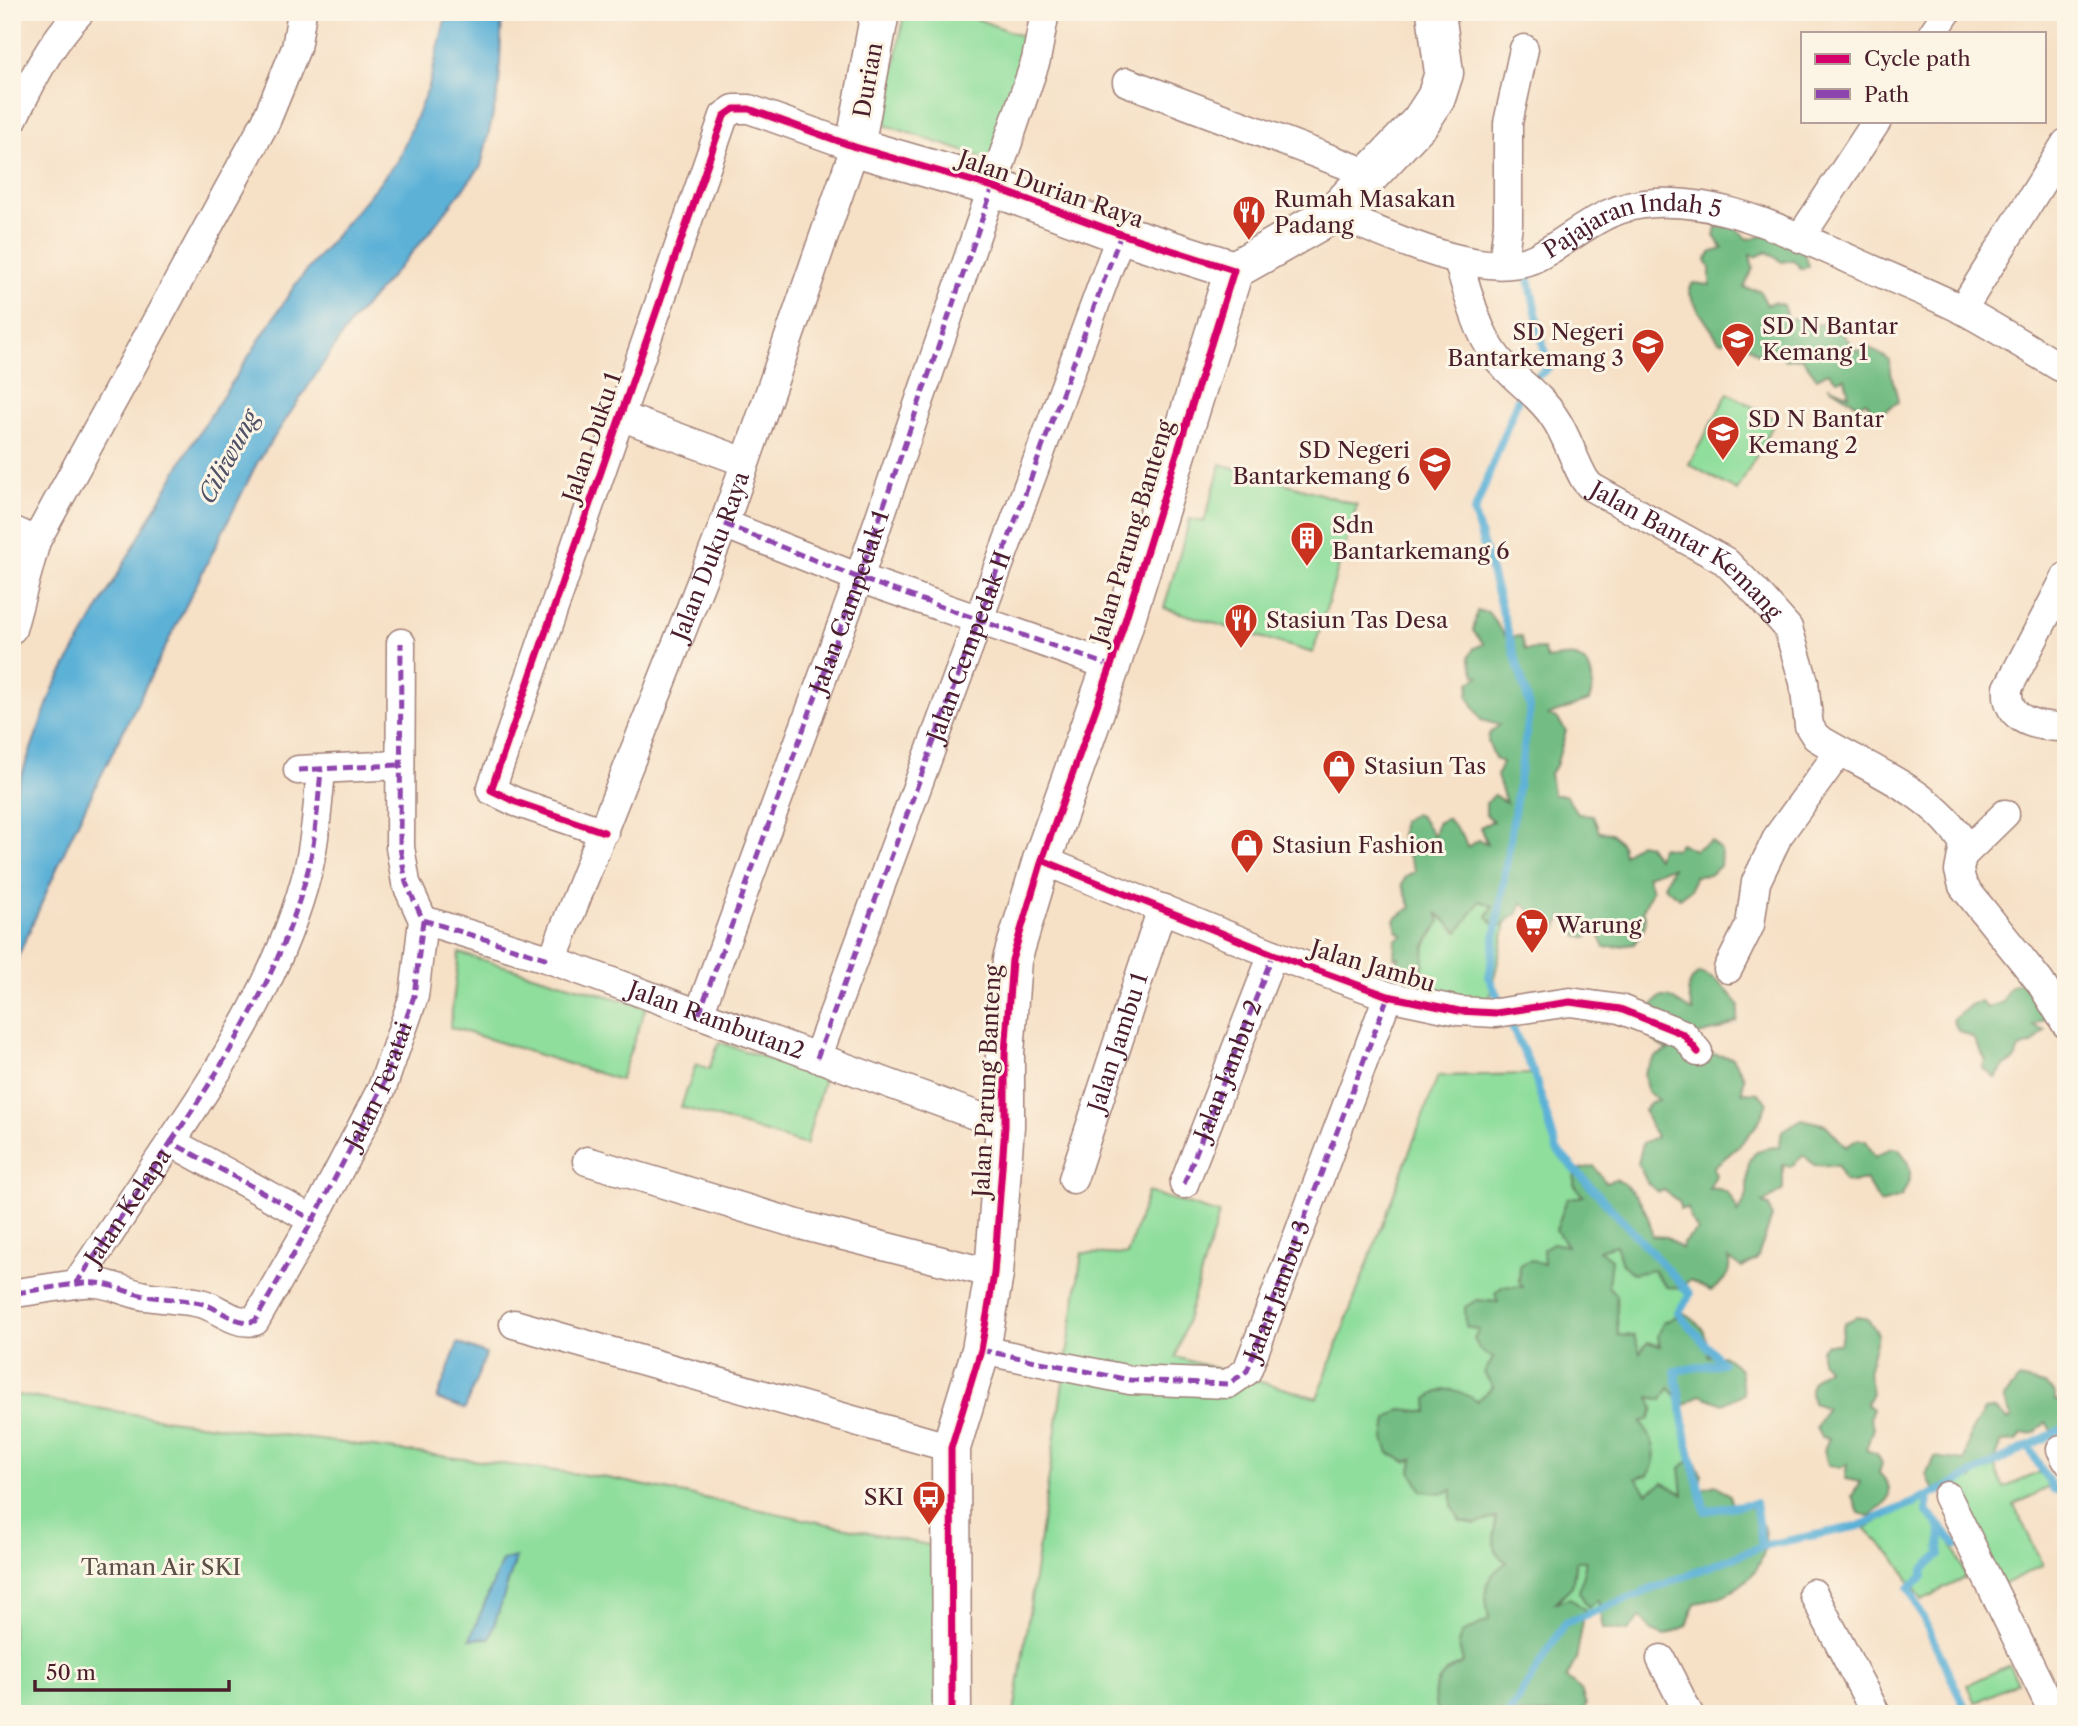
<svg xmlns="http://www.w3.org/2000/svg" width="2078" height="1726" font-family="'Libre Caslon Text',serif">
	<rect width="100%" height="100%" fill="#fcf5e5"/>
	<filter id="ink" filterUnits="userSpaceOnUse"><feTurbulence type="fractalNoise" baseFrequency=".0143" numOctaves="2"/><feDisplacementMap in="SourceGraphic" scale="14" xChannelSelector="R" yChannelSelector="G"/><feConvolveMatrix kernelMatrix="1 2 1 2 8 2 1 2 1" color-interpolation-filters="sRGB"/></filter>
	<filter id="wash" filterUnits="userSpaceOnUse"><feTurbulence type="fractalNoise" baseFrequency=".00686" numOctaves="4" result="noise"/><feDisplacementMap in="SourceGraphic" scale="28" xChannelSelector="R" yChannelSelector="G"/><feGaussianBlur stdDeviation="1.57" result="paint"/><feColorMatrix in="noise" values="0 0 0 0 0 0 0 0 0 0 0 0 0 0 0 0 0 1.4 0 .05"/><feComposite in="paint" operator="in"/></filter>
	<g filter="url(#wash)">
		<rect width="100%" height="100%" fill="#f6e0c6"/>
		<g fill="#8fde9c" stroke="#6c7e64" stroke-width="2">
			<polygon points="904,12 959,12 1032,40 996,162 885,125"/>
			<polygon points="1728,393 1776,420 1737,491 1689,464"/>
			<polygon points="1221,464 1357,505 1313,653 1164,608 1190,519 1204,522"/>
			<polygon points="1500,800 1531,806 1487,1012 1397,993 1429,838 1489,851"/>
			<polygon points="459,953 646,1007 620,1080 450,1027"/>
			<polygon points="719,1042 824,1078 806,1145 681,1107 696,1064 709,1069"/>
			<polygon points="1534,1074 1557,1150 1690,1294 1678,1314 1722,1363 1675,1372 1687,1440 1705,1510 1755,1503 1762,1546 1566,1623 1509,1714 1014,1714 1082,1253 1127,1255 1148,1192 1219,1214 1176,1357 1317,1398 1438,1076"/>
			<polygon points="12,1394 169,1420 608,1478 952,1550 941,1714 12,1714"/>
			<polygon points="1993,1463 2004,1488 2040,1472 2049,1487 2014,1505 2043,1565 2002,1585 1968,1517 1966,1496 1961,1488 1952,1484"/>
			<polygon points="1927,1497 1926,1511 1946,1530 1966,1577 1922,1600 1894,1557 1865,1528"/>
			<polygon points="2009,1665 2018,1682 1975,1703 1967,1685"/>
		</g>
		<g fill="#73bd84" stroke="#5e6e58" stroke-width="2">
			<path d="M1717 227H1734L1748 239 1779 233 1803 249 1809 266 1802 269 1793 260 1782 262 1767 252 1755 257 1750 255 1753 268 1744 288 1759 290 1767 305 1773 302 1783 305 1788 320 1801 316 1807 327 1824 323 1825 331 1841 332 1857 351 1868 347 1890 360C1890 381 1896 384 1898 402L1876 416 1866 401 1858 405 1828 386 1849 395 1845 378 1837 380 1828 372 1817 378 1802 358 1785 360 1776 348 1758 354 1733 331 1723 342 1719 341C1710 326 1691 303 1689 289L1693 283 1710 285V268L1706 260 1712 252 1723 249 1714 236Z"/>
			<path d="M1477 611 1488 612 1506 637 1521 636 1525 650 1543 649 1547 659C1555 658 1568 655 1576 657 1594 664 1595 686 1589 701L1549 715 1557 718 1566 731 1556 766 1550 773 1553 795H1565L1578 814 1593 815 1599 832 1611 833 1622 845 1624 855 1639 843 1648 845 1657 858 1661 847 1676 849 1680 843 1694 850 1711 841 1721 850 1720 866 1709 875 1694 876 1691 889 1679 898 1664 886 1672 867 1647 875 1652 890 1643 910C1649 924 1643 932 1634 944L1605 948 1596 928 1587 937H1578L1569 921 1562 917 1554 933 1541 935 1534 925 1533 913 1522 903 1518 913 1497 929 1487 916 1493 906 1480 901 1458 932 1437 913 1440 921 1425 946 1422 980 1411 989 1396 981 1392 970 1399 957H1394L1395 940 1403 935 1397 931 1395 919 1411 907 1402 885 1406 876 1416 871 1401 841 1402 821 1414 814 1420 816 1434 836 1437 823 1447 818 1463 836 1467 847 1479 840 1487 844 1480 827 1493 821 1486 814V803L1494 795 1506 803 1497 776 1502 762 1495 759 1488 742 1489 734 1499 725 1481 720 1468 696 1470 682 1479 676 1475 675 1469 657 1474 648 1484 644 1473 631Z"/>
			<path d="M1699 973C1719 979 1726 989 1739 1005L1737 1021 1719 1030 1689 1037 1707 1053 1733 1058 1744 1077 1742 1092 1758 1093 1767 1102C1760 1129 1736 1150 1713 1167L1716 1175 1709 1189C1729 1187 1732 1197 1738 1213 1741 1207 1747 1199 1747 1193 1748 1165 1744 1148 1779 1147L1782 1131 1802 1119 1826 1125 1846 1147 1858 1139 1866 1141 1875 1157 1891 1148 1899 1149C1914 1168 1913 1177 1901 1197L1880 1203 1865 1179 1853 1183 1844 1181 1838 1166 1814 1165 1804 1155 1790 1167 1783 1165V1190L1763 1203 1769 1206 1772 1217 1757 1259 1742 1268 1728 1259C1733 1274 1722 1283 1711 1291L1690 1280 1679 1288 1667 1287 1653 1270 1633 1274 1622 1264 1616 1245 1599 1250 1611 1259 1608 1286 1616 1295 1618 1335 1634 1336 1640 1353 1648 1342 1660 1346 1658 1337 1663 1323 1684 1313C1706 1327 1706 1332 1708 1357L1723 1355 1740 1369 1743 1394 1723 1404 1700 1395 1685 1405 1669 1388 1662 1400 1649 1397 1654 1409 1649 1419 1641 1422C1653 1439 1661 1456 1648 1475L1636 1478 1647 1493 1663 1483 1683 1494 1680 1468 1688 1461 1696 1463 1702 1475 1698 1490 1716 1485 1730 1495 1733 1505 1754 1508C1757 1515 1764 1525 1765 1533 1769 1574 1731 1598 1695 1603L1687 1626 1664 1636 1652 1631 1641 1617 1628 1631 1603 1628 1598 1600 1588 1607 1579 1592 1586 1561H1576L1572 1586 1556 1602 1570 1598 1585 1610 1576 1660 1566 1678 1581 1690 1586 1705 1582 1714H1440C1426 1689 1440 1673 1463 1662L1458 1643 1462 1633 1489 1620C1485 1591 1480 1581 1507 1562 1490 1554 1494 1534 1496 1518L1475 1524 1460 1521 1452 1505V1490L1444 1493 1422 1491 1411 1472 1413 1459 1406 1462 1389 1453 1384 1439 1387 1419 1402 1409 1428 1412 1427 1399C1447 1384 1457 1389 1477 1401L1493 1387 1484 1373 1494 1357C1482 1355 1478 1349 1474 1338L1479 1330 1466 1327 1465 1307 1477 1300 1498 1302 1495 1293 1503 1286 1523 1287 1519 1282 1520 1265 1531 1260 1544 1264 1543 1249 1553 1243 1567 1246 1556 1230 1567 1199 1583 1196 1574 1185 1575 1170 1594 1166 1605 1182 1616 1179C1637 1191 1650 1213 1652 1236L1667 1237 1682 1249 1683 1243 1698 1230 1690 1219 1688 1208 1680 1209V1203L1664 1190 1659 1192 1648 1184 1638 1164 1643 1143 1656 1137 1644 1110 1651 1102 1659 1100 1647 1092 1644 1073 1655 1057 1668 1050C1651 1043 1648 1032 1646 1014L1660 997H1669L1693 1012C1688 995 1684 984 1699 973Z"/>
			<path d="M2030 981 2048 1017 2033 1026 2045 1030 2032 1044 2019 1048 2015 1060 2003 1067 1996 1078 1982 1068 1986 1060 1973 1038 1958 1030 1953 1020 1972 1004 1981 1002 1987 1008 2003 1002C2007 986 2014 983 2030 981Z"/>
			<path d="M1857 1317 1868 1319 1878 1334 1868 1372 1872 1393 1866 1404 1872 1409 1870 1418 1873 1428 1866 1450 1877 1454 1882 1463 1879 1473C1898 1491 1888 1505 1869 1516L1859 1513 1852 1496 1860 1482 1845 1479 1847 1464 1840 1468 1828 1465 1824 1450 1829 1438 1821 1437 1816 1428 1826 1408 1813 1403C1808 1384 1811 1379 1827 1369L1821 1360V1349L1827 1344H1840L1844 1323Z"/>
			<polygon points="2019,1379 2045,1385 2055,1394 2055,1401 2066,1400 2066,1433 2052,1432 2046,1422 2035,1433 2022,1434 2017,1441 2002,1442 1993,1465 1988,1470 1978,1469 1973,1479 1960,1478 1935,1491 1926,1475 1935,1457 1965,1461 1970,1434 1984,1410 1994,1409 2008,1420 2012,1418 2003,1399"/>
		</g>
		<g fill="#5bb1d7" stroke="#526881" stroke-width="2">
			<polygon points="447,12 502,12 499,88 481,166 423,240 351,322 257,463 74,830 12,970 12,801 53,689 190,447 295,285 398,160 429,86"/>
			<polygon points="458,1343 486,1354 465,1409 437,1399"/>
			<polygon points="516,1558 490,1638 470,1639 502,1561"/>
		</g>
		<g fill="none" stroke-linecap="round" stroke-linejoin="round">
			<g stroke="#5bb1d7" stroke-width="8">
				<polyline points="1518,228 1548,368 1530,382"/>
				<polyline points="1521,391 1474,513 1530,708 1489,978 1534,1074 1557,1150 1690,1294 1678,1313 1722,1363 1675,1371 1687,1440 1705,1511 1755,1503 1762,1546"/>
				<polyline points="2028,1446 2053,1489 2066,1494"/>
				<polyline points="1952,1484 1966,1497 1967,1517"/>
				<polyline points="1929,1496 1926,1511 1957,1545"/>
				<polyline points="1941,1527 1940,1554 1923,1570 1923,1576 1909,1588 1968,1714"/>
				<polyline points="1509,1714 1565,1623 1762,1546 1859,1526 1929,1496 2066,1427"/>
			</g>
		</g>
	</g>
	<g filter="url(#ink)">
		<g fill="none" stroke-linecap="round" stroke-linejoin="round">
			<defs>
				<g id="street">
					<polyline points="1933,33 1947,12"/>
					<polyline points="1127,82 1373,175"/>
					<path d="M12 121C31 82 50 43 80 12"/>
					<path id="s1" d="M1334 213C1385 233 1485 284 1537 257 1579 235 1603 205 1655 203 1724 200 1786 231 1847 258 1885 276 1926 291 1963 310 1996 328 2028 348 2060 367H2066"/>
					<polyline points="1800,238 1877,121"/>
					<path id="s2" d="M1458 261C1470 298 1478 340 1506 368 1522 385 1541 397 1554 417 1568 437 1573 460 1585 480L1591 487 1725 561 1756 592 1788 628 1804 682 1809 726 1816 737C1865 768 1934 791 1964 844L1959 871 1963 886 2040 982 2066 1024"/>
					<polyline points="1503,263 1508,224 1508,123 1524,49"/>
					<polyline points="1962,310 2066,143"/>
					<polyline points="620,416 745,462"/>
					<polyline points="724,524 859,578 1111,666"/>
					<polyline points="12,530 36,541"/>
					<path d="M2066 577 2008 688C2005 722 2038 727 2066 727"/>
					<polyline points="12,629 36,541 266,121 296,48 302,12"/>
					<polyline points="298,770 400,765"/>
					<polyline points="1965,853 2005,814"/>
					<polyline points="1042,860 1273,954 1388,996 1459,1011 1496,1013 1570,1002 1620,1009 1683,1034 1698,1052"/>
					<path id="s3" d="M423 920 552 960 1005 1126"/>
					<path id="s4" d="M552 960 724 524 855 147 749 109H734L724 116 491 790 516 802 604 832"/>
					<polyline points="1728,969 1750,925 1756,882 1778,836 1839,752"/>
					<path id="s5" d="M699 1014 859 578 1036 60 1045 12"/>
					<path id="s6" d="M817 1058 1121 234"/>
					<path d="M171 1142C229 1057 284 967 309 866 316 835 318 802 321 770"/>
					<polyline points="587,1161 804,1226 994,1274"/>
					<path id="s7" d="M1073 1179 1162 908"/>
					<polyline points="1184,1184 1273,954"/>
					<path id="s8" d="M76 1284C107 1279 116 1290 145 1296 164 1299 186 1299 204 1304 221 1310 236 1325 255 1321L313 1220 382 1088 414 996 423 920 406 883 400 847 401 643"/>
					<polyline points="16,1293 76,1284 171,1142 313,1220"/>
					<polyline points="514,1324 951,1448"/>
					<polyline points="981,1350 1130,1380 1228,1384 1247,1371 1388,996"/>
					<polyline points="2061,1449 2066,1459"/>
					<polyline points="1947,1496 2054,1714"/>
					<polyline points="1813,1593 1876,1714"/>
					<polyline points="1661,1659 1689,1714"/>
				</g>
				<g id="secondary">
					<polyline points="880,12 855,147 993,187 1121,234 1234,270"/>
					<polyline points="1234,270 1334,213 1421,121 1436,98 1444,73 1436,12"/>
					<polyline points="952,1714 951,1448 981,1350 994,1274 1005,1126 1005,1053 1012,960 1042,860 1111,666 1234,270"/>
				</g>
			</defs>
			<use href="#street" stroke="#a08078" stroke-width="31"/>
			<use href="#secondary" stroke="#a08078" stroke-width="41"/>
			<use href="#street" stroke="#fff" stroke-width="28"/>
			<use href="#secondary" stroke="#fff" stroke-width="38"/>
			<g stroke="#8e44ad" stroke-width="5" stroke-dasharray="10 5" stroke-linecap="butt">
				<polyline points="724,524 859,578 1111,666"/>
				<polyline points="298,770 400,765"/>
				<polyline points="423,920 552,960"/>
				<polyline points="699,1014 859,578 993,187"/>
				<polyline points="817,1058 1121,234"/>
				<path d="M171 1142C229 1057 284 967 309 866 316 835 318 802 321 770"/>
				<path id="s9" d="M1184 1184 1273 954"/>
				<path d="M76 1284C107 1279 116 1290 145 1296 164 1299 186 1299 204 1304 221 1310 236 1325 255 1321L313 1220 382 1088 414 996 423 920 406 883 400 847 401 643"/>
				<path id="s10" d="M16 1293 76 1284 171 1142 313 1220"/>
				<path id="s11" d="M981 1350 1130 1380 1228 1384 1247 1371 1388 996"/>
			</g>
			<defs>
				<g id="cycleway">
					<polyline points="604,832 516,802 491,790 724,116 734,109 749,109 855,147 993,187 1121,234 1234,270 1111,666 1042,860 1012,960 1005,1053 1005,1126 994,1274 981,1350 951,1448 952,1714"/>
					<polyline points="1042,860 1273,954 1388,996 1459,1011 1496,1013 1570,1002 1620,1009 1683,1034 1698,1052"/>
				</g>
			</defs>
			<use href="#cycleway" stroke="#fcf5e5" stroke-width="11"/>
			<use href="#cycleway" stroke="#d6006c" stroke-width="7"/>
		</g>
	</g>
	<defs>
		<symbol id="restaurant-pin" viewBox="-11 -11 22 30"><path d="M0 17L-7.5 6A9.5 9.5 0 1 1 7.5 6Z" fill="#c8321e" stroke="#fcf5e5"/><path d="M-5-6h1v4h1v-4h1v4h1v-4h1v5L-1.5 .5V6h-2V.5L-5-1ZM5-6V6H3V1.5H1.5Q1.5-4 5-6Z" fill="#fff"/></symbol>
		<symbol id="school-pin" viewBox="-11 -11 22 30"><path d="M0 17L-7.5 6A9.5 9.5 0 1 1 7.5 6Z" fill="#c8321e" stroke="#fcf5e5"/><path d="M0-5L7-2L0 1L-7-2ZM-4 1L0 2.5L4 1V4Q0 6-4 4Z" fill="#fff"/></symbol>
		<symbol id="building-pin" viewBox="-11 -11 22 30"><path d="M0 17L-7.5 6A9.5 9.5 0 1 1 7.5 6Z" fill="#c8321e" stroke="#fcf5e5"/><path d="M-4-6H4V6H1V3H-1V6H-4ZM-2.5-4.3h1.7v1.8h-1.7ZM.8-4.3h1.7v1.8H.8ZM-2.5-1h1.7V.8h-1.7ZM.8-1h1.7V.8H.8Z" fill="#fff"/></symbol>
		<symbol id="shop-pin" viewBox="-11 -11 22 30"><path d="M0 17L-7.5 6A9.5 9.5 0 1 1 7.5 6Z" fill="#c8321e" stroke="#fcf5e5"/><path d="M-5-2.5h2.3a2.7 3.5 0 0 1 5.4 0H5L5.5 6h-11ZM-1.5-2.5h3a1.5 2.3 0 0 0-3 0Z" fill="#fff"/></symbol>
		<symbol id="supermarket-pin" viewBox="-11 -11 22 30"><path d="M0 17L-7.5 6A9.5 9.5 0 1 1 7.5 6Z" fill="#c8321e" stroke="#fcf5e5"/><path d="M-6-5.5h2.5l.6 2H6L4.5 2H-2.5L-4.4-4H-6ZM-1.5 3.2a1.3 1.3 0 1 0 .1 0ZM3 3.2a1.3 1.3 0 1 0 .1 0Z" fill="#fff"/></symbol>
		<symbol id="bus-pin" viewBox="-11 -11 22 30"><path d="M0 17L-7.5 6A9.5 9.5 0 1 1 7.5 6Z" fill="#c8321e" stroke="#fcf5e5"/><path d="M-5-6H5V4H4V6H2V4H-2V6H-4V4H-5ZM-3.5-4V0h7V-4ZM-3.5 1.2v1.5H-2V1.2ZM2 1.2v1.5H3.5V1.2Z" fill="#fff"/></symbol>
	</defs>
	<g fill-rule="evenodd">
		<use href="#restaurant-pin" x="1230" y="193" width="38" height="52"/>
		<use href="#school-pin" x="1719" y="320" width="38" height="52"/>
		<use href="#school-pin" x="1629" y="326" width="38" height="52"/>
		<use href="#school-pin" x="1704" y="413" width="38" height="52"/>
		<use href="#school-pin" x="1416" y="444" width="38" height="52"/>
		<use href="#building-pin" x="1288" y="519" width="38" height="52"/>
		<use href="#restaurant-pin" x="1222" y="601" width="38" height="52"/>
		<use href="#shop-pin" x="1320" y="747" width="38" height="52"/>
		<use href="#shop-pin" x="1228" y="826" width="38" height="52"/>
		<use href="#supermarket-pin" x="1513" y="906" width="38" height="52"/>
		<use href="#bus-pin" x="910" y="1478" width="38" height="52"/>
	</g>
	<g text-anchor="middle" stroke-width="6" stroke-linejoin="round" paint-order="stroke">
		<g font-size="23" fill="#4a1f2b" stroke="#fcf5e5">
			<text transform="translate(868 80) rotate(-80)" y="8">Durian</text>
			<text transform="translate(1051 189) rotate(19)" y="8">Jalan Durian Raya</text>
			<text dy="8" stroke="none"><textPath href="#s1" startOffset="317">Pajajaran Indah 5</textPath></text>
			<text transform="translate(592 437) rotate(-71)" y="8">Jalan Duku 1</text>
			<text transform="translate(1132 532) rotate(-73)" y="8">Jalan Parung Banteng</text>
			<text dy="8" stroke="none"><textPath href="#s2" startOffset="382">Jalan Bantar Kemang</textPath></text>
			<text dy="8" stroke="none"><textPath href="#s4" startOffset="434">Jalan Duku Raya</textPath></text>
			<text dy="8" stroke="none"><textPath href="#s5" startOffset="439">Jalan Campedak 1</textPath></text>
			<text dy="8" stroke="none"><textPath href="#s6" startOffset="439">Jalan Cempedak II</textPath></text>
			<text transform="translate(1373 966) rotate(17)" y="8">Jalan Jambu</text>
			<text dy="8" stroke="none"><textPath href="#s3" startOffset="310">Jalan Rambutan2</textPath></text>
			<text dy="8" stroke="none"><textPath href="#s7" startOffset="144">Jalan Jambu 1</textPath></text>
			<text dy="8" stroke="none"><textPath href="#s9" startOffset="122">Jalan Jambu 2</textPath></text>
			<text transform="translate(987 1081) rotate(-87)" y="8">Jalan Parung Banteng</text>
			<text dy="8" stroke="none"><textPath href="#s8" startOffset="452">Jalan Teratai</textPath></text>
			<text dy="8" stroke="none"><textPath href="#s10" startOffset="154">Jalan Kelapa</textPath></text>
			<text dy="8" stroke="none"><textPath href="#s11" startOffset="359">Jalan Jambu 3</textPath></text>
		</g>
		<g font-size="23" fill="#4a1f2b" stroke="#fcf5e5" text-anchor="start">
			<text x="1274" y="207">Rumah Masakan<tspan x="1274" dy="26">Padang</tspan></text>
			<text x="1762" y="334">SD N Bantar<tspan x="1762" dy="26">Kemang 1</tspan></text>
			<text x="1624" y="340" text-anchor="end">SD Negeri<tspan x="1624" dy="26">Bantarkemang 3</tspan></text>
			<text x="1748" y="427">SD N Bantar<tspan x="1748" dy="26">Kemang 2</tspan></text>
			<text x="1410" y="458" text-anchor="end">SD Negeri<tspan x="1410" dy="26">Bantarkemang 6</tspan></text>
			<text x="1332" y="533">Sdn<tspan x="1332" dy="26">Bantarkemang 6</tspan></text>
			<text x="1266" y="628">Stasiun Tas Desa</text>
			<text x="1364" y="774">Stasiun Tas</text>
			<text x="1272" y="853">Stasiun Fashion</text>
			<text x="1556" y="933">Warung</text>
			<text x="904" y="1505" text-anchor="end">SKI</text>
		</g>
		<g font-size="23" fill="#5b4f47" stroke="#fcf5e5">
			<text x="161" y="1575">Taman Air SKI</text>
		</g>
		<g font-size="24" font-style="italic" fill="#505267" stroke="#fcf5e5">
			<text transform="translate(229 457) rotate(-62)" y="8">Ciliwung</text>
		</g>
	</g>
	<rect width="2078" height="1726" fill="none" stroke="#fcf5e5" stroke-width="42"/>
	<rect x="1801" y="32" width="245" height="91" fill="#fcf5e5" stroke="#b59f9b" stroke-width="2"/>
	<rect x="1815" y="54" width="35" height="10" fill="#d6006c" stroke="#b59f9b" stroke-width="2"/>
	<text x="1864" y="66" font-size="21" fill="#4a1f2b">Cycle path</text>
	<rect x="1815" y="89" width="35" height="10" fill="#8e44ad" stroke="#b59f9b" stroke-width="2"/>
	<text x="1864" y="102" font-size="21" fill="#4a1f2b">Path</text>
	<path d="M35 1680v10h194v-10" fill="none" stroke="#4a1f2b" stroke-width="3.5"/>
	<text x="46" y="1680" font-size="21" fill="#4a1f2b" stroke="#fcf5e5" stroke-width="5" paint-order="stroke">50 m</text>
</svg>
